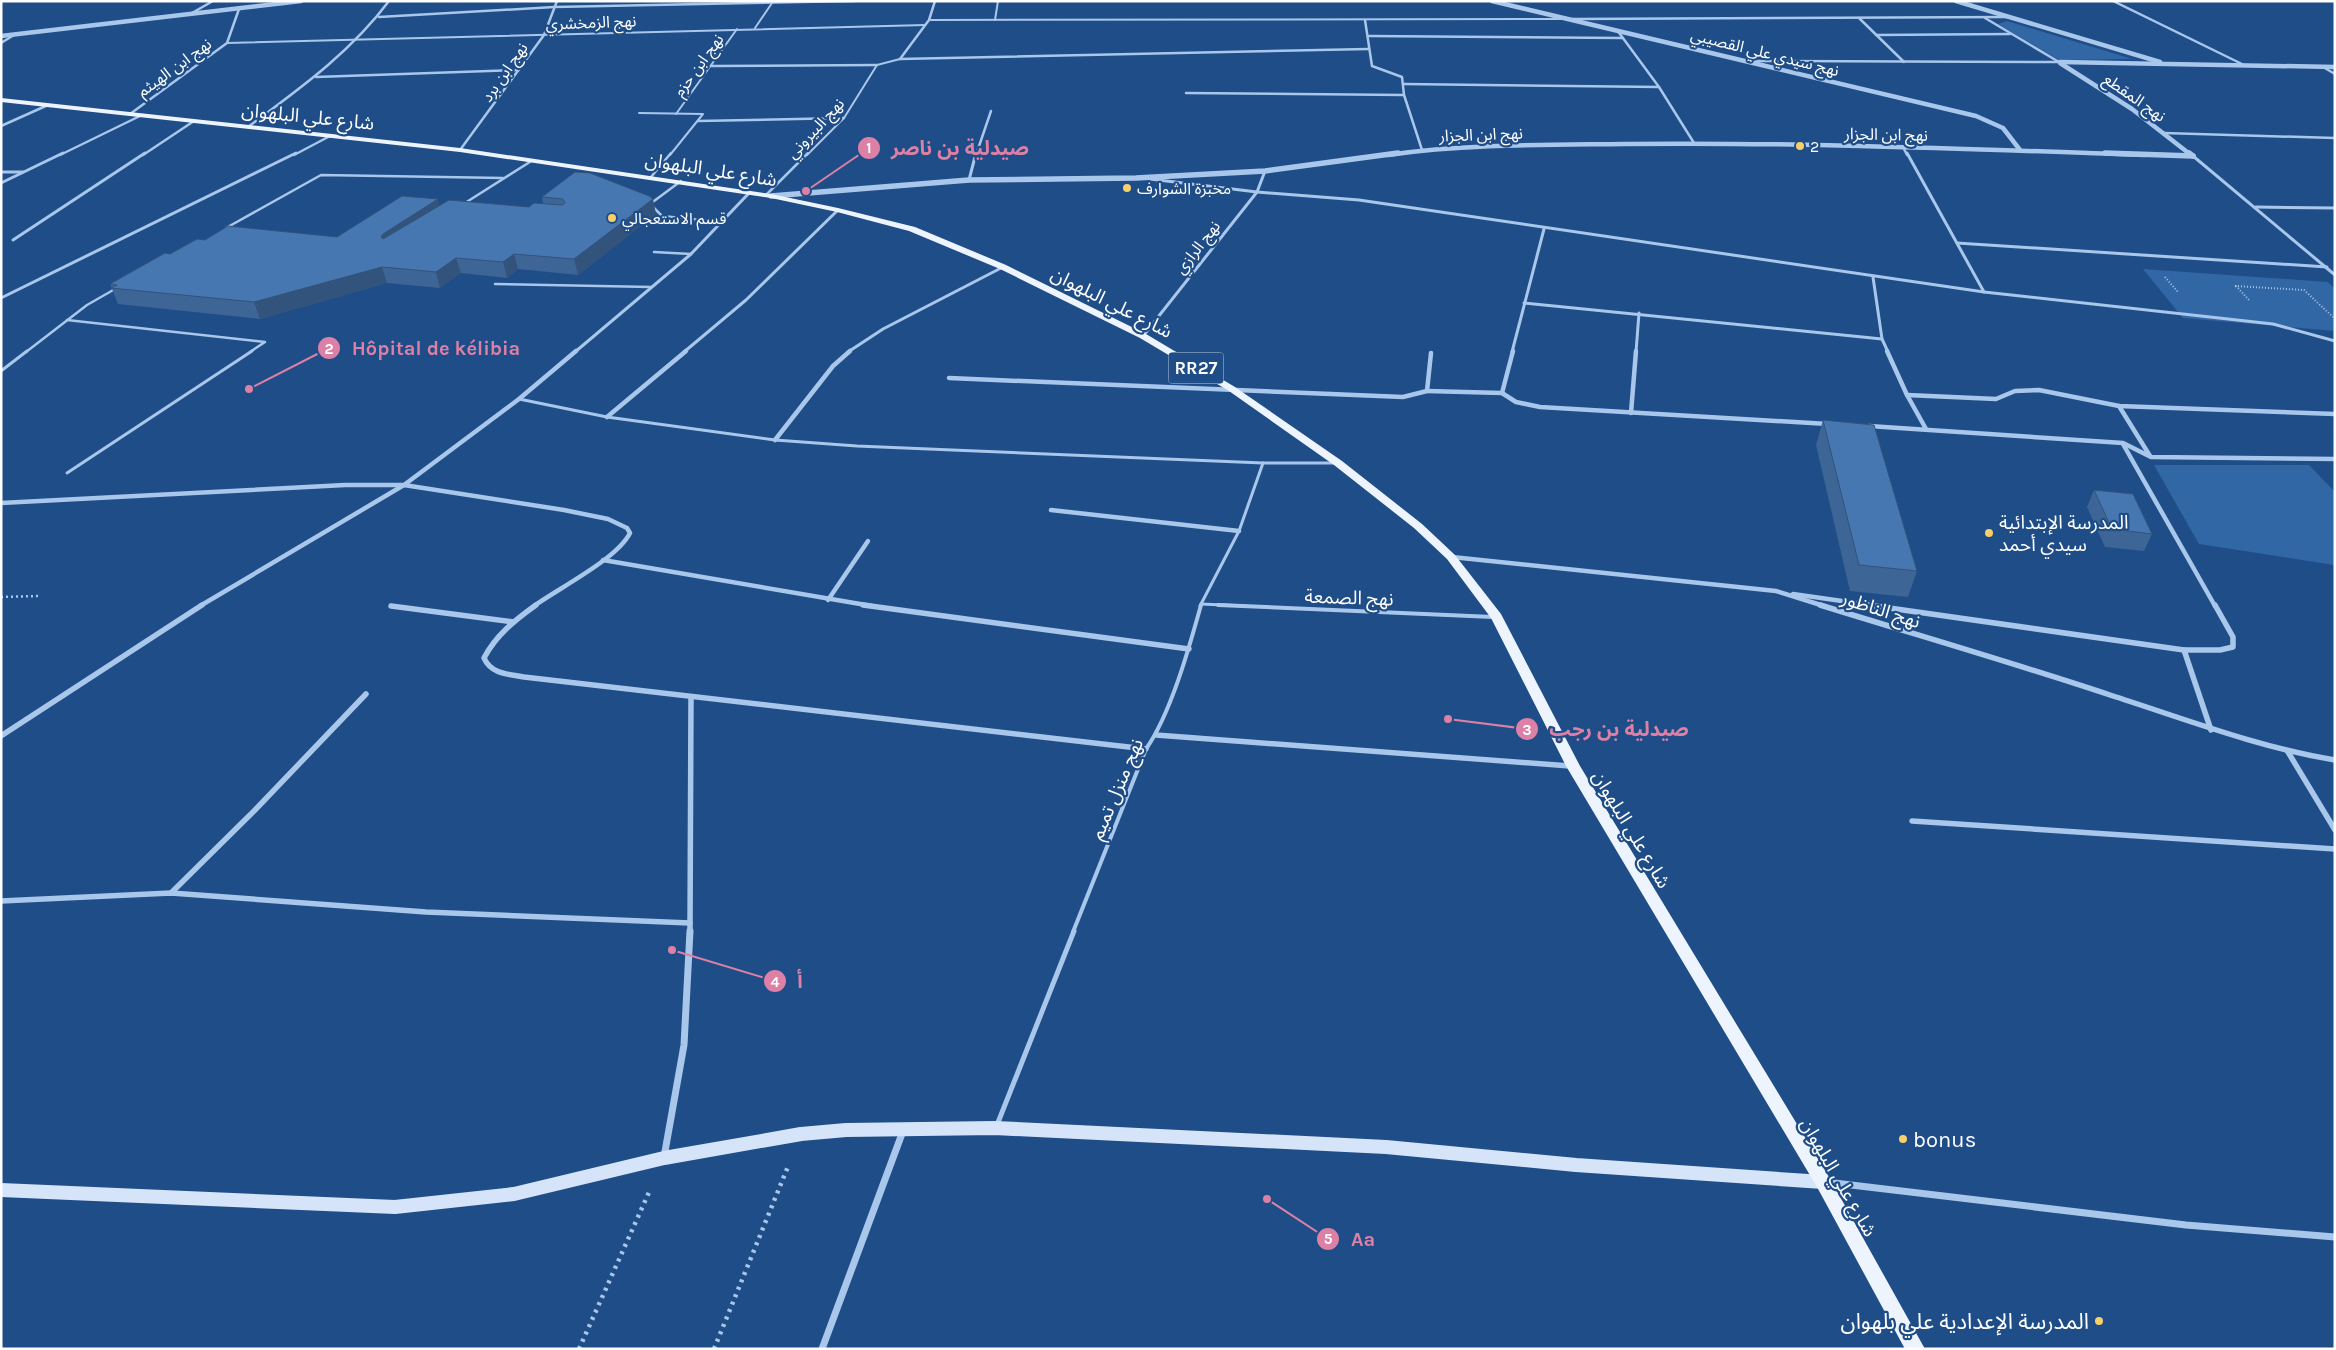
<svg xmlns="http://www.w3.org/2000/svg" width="2336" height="1350" font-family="Karla,'Noto Sans Arabic',sans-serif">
	<rect width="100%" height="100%" fill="#1f4d88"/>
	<g fill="#3267a5">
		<polygon points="2007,21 2129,58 2131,59 2059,60 1998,24"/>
		<polygon points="2143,269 2328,282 2335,289 2335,331 2183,318"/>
		<polygon points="2154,465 2309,465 2335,492 2334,565 2199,544"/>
	</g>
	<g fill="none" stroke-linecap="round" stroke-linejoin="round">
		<g stroke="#a9c7eb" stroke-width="2" stroke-dasharray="1 2" stroke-linecap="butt">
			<polyline points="2165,277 2178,292"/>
			<polyline points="2235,286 2304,290 2333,317"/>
			<polyline points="2236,286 2249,300"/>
		</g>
		<polyline stroke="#a9c7eb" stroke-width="2.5" stroke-dasharray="2 3" stroke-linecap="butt" points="1,597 39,596"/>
		<g stroke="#a9c7eb" stroke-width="4.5" stroke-dasharray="3 5" stroke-linecap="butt">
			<polyline points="579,1349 650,1190"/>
			<polyline points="714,1349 789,1164"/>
		</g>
		<g stroke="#a9c7eb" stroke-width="2">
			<polyline points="929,20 1563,19"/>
			<polyline points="995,20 998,1"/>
			<polyline points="755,28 772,3"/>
			<polyline points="227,43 925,25"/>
			<polyline points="639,113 703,114 670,155"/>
			<polyline points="676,114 737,29"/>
			<polyline points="807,155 844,118 877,65 900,59"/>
		</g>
		<g stroke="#a9c7eb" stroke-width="2.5">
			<polyline points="651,177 671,153"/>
			<polyline points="681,181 650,204 662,216 721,222"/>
			<polyline points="766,195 808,153"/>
			<polyline points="465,203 533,160"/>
			<polyline points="226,228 321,175 503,178"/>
			<polyline points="654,252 691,254"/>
			<polyline points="495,284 651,287"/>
			<polyline points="67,320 265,342 250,352"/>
			<polyline points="26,352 87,305 115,289"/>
		</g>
		<g stroke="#a9c7eb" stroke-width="3">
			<polyline points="1,371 27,351"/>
			<polyline points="519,399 607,417 775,440 857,446 1263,463 1336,463"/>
			<polyline points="67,473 252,351"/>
			<polyline points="1201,604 1246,606"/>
			<polyline points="1200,606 1239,531 1263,463"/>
		</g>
		<g stroke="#a9c7eb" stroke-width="4">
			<polyline points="1218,605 1493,617"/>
			<path d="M1073 932 1146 749C1171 713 1189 648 1201 605"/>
		</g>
		<polyline stroke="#a9c7eb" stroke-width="5" points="997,1125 1074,931"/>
		<g stroke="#a9c7eb" stroke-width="2.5">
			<polyline points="2113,1 2244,65"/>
			<polyline points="192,13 213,1"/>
			<polyline points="379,17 554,7 854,1"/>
			<polyline points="1859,18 1904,62"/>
			<polyline points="1985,18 2059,62"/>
			<polyline points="1572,19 2008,17"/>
			<polyline points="1365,20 1372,66 1402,77 1404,95 1422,150"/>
			<polyline points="1617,30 1659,87 1694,143"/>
			<polyline points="1876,35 2010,34"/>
			<polyline points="1369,36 1623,38"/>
			<polyline points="1,43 14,35"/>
			<polyline points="900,59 1368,49"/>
			<polyline points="900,59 929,20 935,1"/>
			<polyline points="1750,61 2060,62"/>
			<polyline points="711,66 877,65"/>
			<polyline points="2323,67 2335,74"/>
			<polyline points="316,77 519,70"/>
			<polyline points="1404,84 1659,87"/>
			<polyline points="1186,93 1404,95"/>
			<polyline points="130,114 227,43 239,9"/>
			<polyline points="698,121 844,118"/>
			<polyline points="1,126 48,105"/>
			<path d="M248 127C299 89 350 53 389 1"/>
			<polyline points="2164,133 2335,138"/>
			<polyline points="1903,147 1907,155"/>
			<polyline points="460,150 544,35 557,1"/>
			<polyline points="60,155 142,115"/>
			<polyline points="143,155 194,121"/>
			<polyline points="294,155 330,136"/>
			<polyline points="976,155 991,111"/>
		</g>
		<g stroke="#a9c7eb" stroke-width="3">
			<polyline points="1907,153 1984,292"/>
			<polyline points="2193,156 2335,275"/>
			<polyline points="1,172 23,172"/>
			<polyline points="1150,179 1257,192 1359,200 1984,292 2273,324 2335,341"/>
			<polyline points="969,180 976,153"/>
			<polyline points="1,183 63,153"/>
			<polyline points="2256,207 2335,208"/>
			<polyline points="13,240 145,153"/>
			<polyline points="1957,243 2327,267"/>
			<polyline points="1873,277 1882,339 1888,352"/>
			<polyline points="1,298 296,153"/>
			<polyline points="1524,303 1882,339"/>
			<polyline points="1143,336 1257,192 1265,171"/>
			<polyline points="575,352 691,254 750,192"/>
			<polyline points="684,352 746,300 838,210"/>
			<polyline points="848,352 883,329 1003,267"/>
			<polyline points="1512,352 1544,229"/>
			<polyline points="1636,352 1639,313"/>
		</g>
		<g stroke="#a9c7eb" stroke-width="4.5">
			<polyline points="1887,351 1907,395 1926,429"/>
			<polyline points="949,378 1403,397 1427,391 1431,353"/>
			<polyline points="1427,391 1502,393 1516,402 1540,407 1828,424"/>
			<polyline points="1502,393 1513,351"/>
			<polyline points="1907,395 1996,399 2015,391 2039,390 2119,406 2335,414"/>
			<polyline points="2119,406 2150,456"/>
			<polyline points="1631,413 1636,351"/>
			<polyline points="607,417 686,351"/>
			<polyline points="1869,426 2123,443 2151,457 2335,459"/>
			<polyline points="775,440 833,366 850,351"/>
			<polyline points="2123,444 2215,606"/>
			<path d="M1 503 345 485H404L564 510 608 519 627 528 630 533C617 559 559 588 534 606"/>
			<polyline points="1051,510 1239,531"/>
			<polyline points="1452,557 1776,591 1824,606"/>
			<polyline points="603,560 872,606"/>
			<polyline points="1793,594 1877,606"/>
			<polyline points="828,600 868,541"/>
			<polyline points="200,606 404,485 519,399 576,351"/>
		</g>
		<g stroke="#a9c7eb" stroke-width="5.5">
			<path d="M536 605C515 620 496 635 484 658 491 674 508 674 524 677L1146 749"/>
			<polyline points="863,605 1189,649"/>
			<path d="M1820 605C1917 635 2014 663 2110 695 2185 719 2257 747 2335 760"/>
			<polyline points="1868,605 2184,650 2220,650 2233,647 2233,637 2215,605"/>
			<polyline points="391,606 514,622"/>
			<polyline points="2184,650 2211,730"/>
			<polyline points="1156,735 1570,766"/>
			<polyline points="1,736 202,605"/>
			<polyline points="2288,752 2335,830"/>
			<polyline points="1912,821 2335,849"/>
			<polyline points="171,893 254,811 366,694"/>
			<polyline points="1,901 171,893 426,912 690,923"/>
			<polyline points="690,932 691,697"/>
		</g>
		<g stroke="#a9c7eb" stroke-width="7">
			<polyline points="664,1157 684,1045 690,931"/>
			<polyline points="1826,1182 2186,1225 2335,1237"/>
			<polyline points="822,1349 903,1131"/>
		</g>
		<g stroke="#a9c7eb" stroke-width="4.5">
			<polyline points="1492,1 1976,116 2003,128 2020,150"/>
			<polyline points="1956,1 2160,62"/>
			<polyline points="1,36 301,1"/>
			<polyline points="2060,62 2335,67"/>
			<polyline points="2060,63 2132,109 2191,155"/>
			<path d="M1388 155C1466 144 1545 145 1624 144 1798 142 1972 149 2145 155"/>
		</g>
		<g stroke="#a9c7eb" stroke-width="5.5">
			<polyline points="2105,153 2193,156"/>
			<polyline points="2189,153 2193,156"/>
			<polyline points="771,196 969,180 1136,178 1265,171 1398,153"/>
		</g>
		<polyline stroke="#d5e4f8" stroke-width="14" points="1,1190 395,1207 514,1194 664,1158 801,1134 846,1130 995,1128 1386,1147 1576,1165 1823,1182"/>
		<polygon fill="#edf4fe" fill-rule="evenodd" points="1,98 460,148 771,194 838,208 915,227 1006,265 1146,334 1235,387 1342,461 1422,524 1455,555 1501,614 1580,766 1829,1177 1925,1349 1905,1349 1817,1187 1566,766 1491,618 1447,559 1414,528 1334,465 1229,391 1140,338 1000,269 909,231 837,212 771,198 460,152 1,102"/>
	</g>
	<g fill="#3d6697">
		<polygon points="575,172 656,214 578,275 518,269 507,278 461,273 440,288 387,283 260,319 118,304 110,284 170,254 205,240 337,237 440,205 529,207 543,203 542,197"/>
		<polygon points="1823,420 1917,571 1908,597 1850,591 1816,445"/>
		<polygon points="2094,490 2152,534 2144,551 2105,547 2087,507"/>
	</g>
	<g fill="#32537b">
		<polygon points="438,199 442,214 387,249 381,237 383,234"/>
		<polygon points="653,199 656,214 578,275 574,259"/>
		<polygon points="514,254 518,269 507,278 503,262"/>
		<polygon points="456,258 461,273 440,288 436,272"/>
		<polygon points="382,267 387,283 260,319 254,302"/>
	</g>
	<g fill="#4777b0" stroke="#32537b">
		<polygon points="575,172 590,173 649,196 653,199 574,259 514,254 503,262 456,258 436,272 382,267 254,302 111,288 117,285 110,284 165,253 170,254 197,239 205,240 228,226 337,237 402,196 438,199 383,234 381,237 383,239 449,200 529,207 534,203 562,205 565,203 563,199 542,197"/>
		<polygon points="1823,420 1874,425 1917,571 1859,565"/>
		<polygon points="2094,490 2133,494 2152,534 2112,529"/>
	</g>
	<g fill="#f9cf69" stroke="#1f4d88" stroke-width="2">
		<circle cx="1800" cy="146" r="5"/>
		<circle cx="1127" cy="188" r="5"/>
		<circle cx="612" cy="218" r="5"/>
		<circle cx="1989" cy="533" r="5"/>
		<circle cx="1903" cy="1139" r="5"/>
		<circle cx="2099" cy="1321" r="5"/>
	</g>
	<g text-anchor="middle" stroke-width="4.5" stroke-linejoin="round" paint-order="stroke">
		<g font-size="16" fill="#fff" stroke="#1f4d88">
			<text transform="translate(591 22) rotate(-2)" y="6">نهج الزمخشري</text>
			<text transform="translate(1765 52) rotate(14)" y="6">نهج سيدي علي القصيبي</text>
			<text transform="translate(698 65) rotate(-54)" y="6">نهج ابن حزم</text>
			<text transform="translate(174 67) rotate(-36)" y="6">نهج ابن الهيثم</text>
			<text transform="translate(504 72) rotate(-55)" y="6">نهج ابن برد</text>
			<text transform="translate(2135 97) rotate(35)" y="6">نهج المقطع</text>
			<text transform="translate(815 128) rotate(-47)" y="6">نهج البيروني</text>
			<text transform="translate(1481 134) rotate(-2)" y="6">نهج ابن الجزار</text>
			<text transform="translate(1886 134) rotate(1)" y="6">نهج ابن الجزار</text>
			<text transform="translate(1197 247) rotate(-52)" y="6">نهج الرازي</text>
		</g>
		<g font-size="16" fill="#fff" stroke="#1f4d88" text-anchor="start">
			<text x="1810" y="152">2</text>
			<text x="1137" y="194">مخبزة الشوارف</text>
			<text x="622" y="224">قسم الاستعجالي</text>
		</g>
		<rect fill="#1f4d88" stroke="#bccadb" stroke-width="1" x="1168.5" y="352.5" width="55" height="31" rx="4"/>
		<g font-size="18" font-weight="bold" fill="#fff">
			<text x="1196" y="374">RR27</text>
		</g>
		<g font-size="19" fill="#fff" stroke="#1f4d88">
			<text transform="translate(308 116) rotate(6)" y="7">شارع علي البلهوان</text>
			<text transform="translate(711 169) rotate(9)" y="7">شارع علي البلهوان</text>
			<text transform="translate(1112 302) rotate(27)" y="7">شارع علي البلهوان</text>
			<text transform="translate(1349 597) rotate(2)" y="7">نهج الصمعة</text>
			<text transform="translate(1881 609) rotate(18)" y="7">نهج الناظور</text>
			<text transform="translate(1116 789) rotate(-67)" y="7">نهج منزل تميم</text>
			<text transform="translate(1632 829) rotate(59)" y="7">شارع علي البلهوان</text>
			<text transform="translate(1839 1177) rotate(60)" y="7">شارع علي البلهوان</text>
		</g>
		<g font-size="19" fill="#fff" stroke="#1f4d88" text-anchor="start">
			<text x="1999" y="529">المدرسة الإبتدائية<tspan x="1999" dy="22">سيدي أحمد</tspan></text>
		</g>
		<g font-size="22" fill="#fff" stroke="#1f4d88" text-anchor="start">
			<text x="1913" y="1147">bonus</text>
			<text x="2089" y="1329" text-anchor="end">المدرسة الإعدادية علي بلهوان</text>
		</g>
	</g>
	<path fill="none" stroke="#dd80a5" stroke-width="2" d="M806 191L869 148M249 389L329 348M1448 719L1527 729M672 950L775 981M1267 1199L1328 1239"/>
	<g fill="#dd80a5" stroke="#1f4d88" stroke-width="2">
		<circle cx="806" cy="191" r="5"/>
		<circle cx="249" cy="389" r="5"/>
		<circle cx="1448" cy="719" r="5"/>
		<circle cx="672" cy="950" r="5"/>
		<circle cx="1267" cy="1199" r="5"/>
		<circle cx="869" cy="148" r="12"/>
		<circle cx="329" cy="348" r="12"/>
		<circle cx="1527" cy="729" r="12"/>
		<circle cx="775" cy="981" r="12"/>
		<circle cx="1328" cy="1239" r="12"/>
	</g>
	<g font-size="15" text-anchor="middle" font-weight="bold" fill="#fff">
		<text x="869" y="153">1</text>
		<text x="329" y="354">2</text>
		<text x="1527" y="735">3</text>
		<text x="775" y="987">4</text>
		<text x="1328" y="1244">5</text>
	</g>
	<g font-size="20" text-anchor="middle" font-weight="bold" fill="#dd80a5" stroke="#1f4d88" stroke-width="4.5" stroke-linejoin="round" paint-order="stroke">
		<text x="960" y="155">صيدلية بن ناصر</text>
		<text x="436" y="355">Hôpital de kélibia</text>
		<text x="1619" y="736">صيدلية بن رجب</text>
		<text x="800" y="988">أ</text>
		<text x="1363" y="1246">Aa</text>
	</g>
	<rect width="2336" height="1350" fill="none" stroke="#ffffff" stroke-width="5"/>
</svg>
